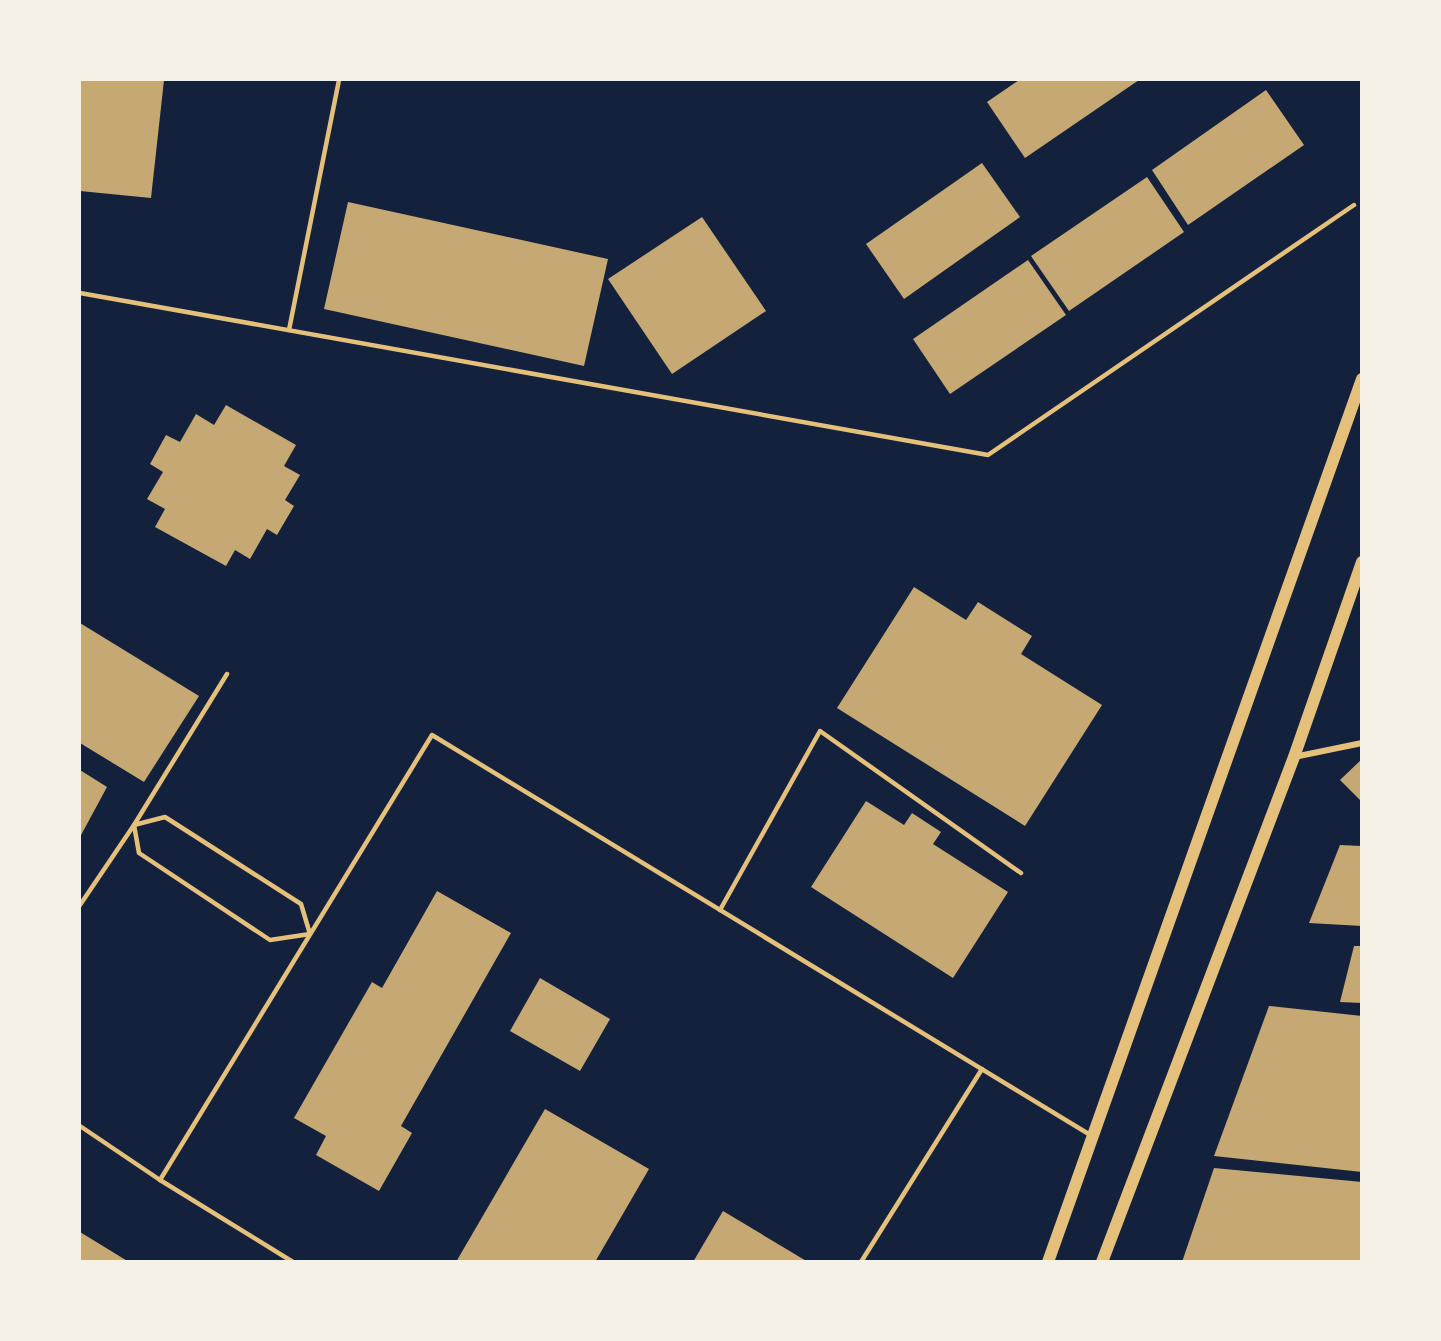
<svg xmlns="http://www.w3.org/2000/svg" width="1441" height="1341" font-family="'PT Sans Narrow',sans-serif">
	<rect width="100%" height="100%" fill="#14213d"/>
	<g fill="#c6a872">
		<polygon points="80,80 164,80 151,198 80,191"/>
		<polygon points="1019,80 1139,80 1025,158 987,102"/>
		<polygon points="1266,90 1304,145 1188,225 1152,170"/>
		<polygon points="982,163 1020,217 904,299 866,244"/>
		<polygon points="1147,177 1184,232 1069,311 1031,256"/>
		<polygon points="348,202 608,259 584,366 324,309"/>
		<polygon points="702,217 766,311 672,374 608,279"/>
		<polygon points="1028,260 1066,315 950,394 913,339"/>
		<polygon points="226,405 296,445 284,466 300,475 285,500 294,506 277,535 267,529 250,559 235,550 226,566 155,527 165,509 147,499 163,472 150,464 166,435 180,442 196,414 214,425"/>
		<polygon points="914,587 966,620 978,602 1032,636 1021,654 1102,705 1025,826 837,708"/>
		<polygon points="80,623 199,696 144,782 80,743"/>
		<polygon points="1362,759 1362,802 1340,780"/>
		<polygon points="80,770 107,787 80,837"/>
		<polygon points="866,801 904,825 912,813 941,832 933,844 1008,892 953,978 811,887"/>
		<polygon points="1340,845 1362,846 1362,926 1309,923"/>
		<polygon points="437,891 511,933 401,1126 412,1133 379,1191 316,1155 326,1136 294,1118 372,982 382,988"/>
		<polygon points="1354,946 1362,946 1362,1003 1340,1002"/>
		<polygon points="540,978 610,1019 580,1071 510,1031"/>
		<polygon points="1269,1006 1362,1016 1362,1172 1214,1156"/>
		<polygon points="545,1109 649,1169 595,1262 456,1262"/>
		<polygon points="1214,1168 1362,1182 1362,1262 1182,1262"/>
		<polygon points="723,1211 808,1262 693,1262"/>
		<polygon points="80,1232 129,1262 80,1262"/>
	</g>
	<g fill="none" stroke-linecap="round" stroke-linejoin="round">
		<g stroke="#e5c07b" stroke-width="4.5">
			<polyline points="80,293 988,455 1354,205"/>
			<polyline points="289,330 339,80"/>
			<polygon points="165,817 301,904 310,934 270,940 139,853 134,825"/>
			<polyline points="80,905 134,825 227,674"/>
			<polyline points="720,910 820,731 1021,873"/>
			<polyline points="80,1126 160,1180 293,1262"/>
			<polyline points="160,1180 432,735 1092,1136"/>
			<polyline points="861,1262 982,1069"/>
		</g>
		<polyline stroke="#e5c07b" stroke-width="6" points="1294,757 1362,743"/>
		<g stroke="#e5c07b" stroke-width="12">
			<polyline points="1048,1262 1362,379"/>
			<polyline points="1102,1262 1294,757 1362,562"/>
		</g>
	</g>
	<rect width="1441" height="1341" fill="none" stroke="#f6f1e7" stroke-width="162"/>
</svg>
